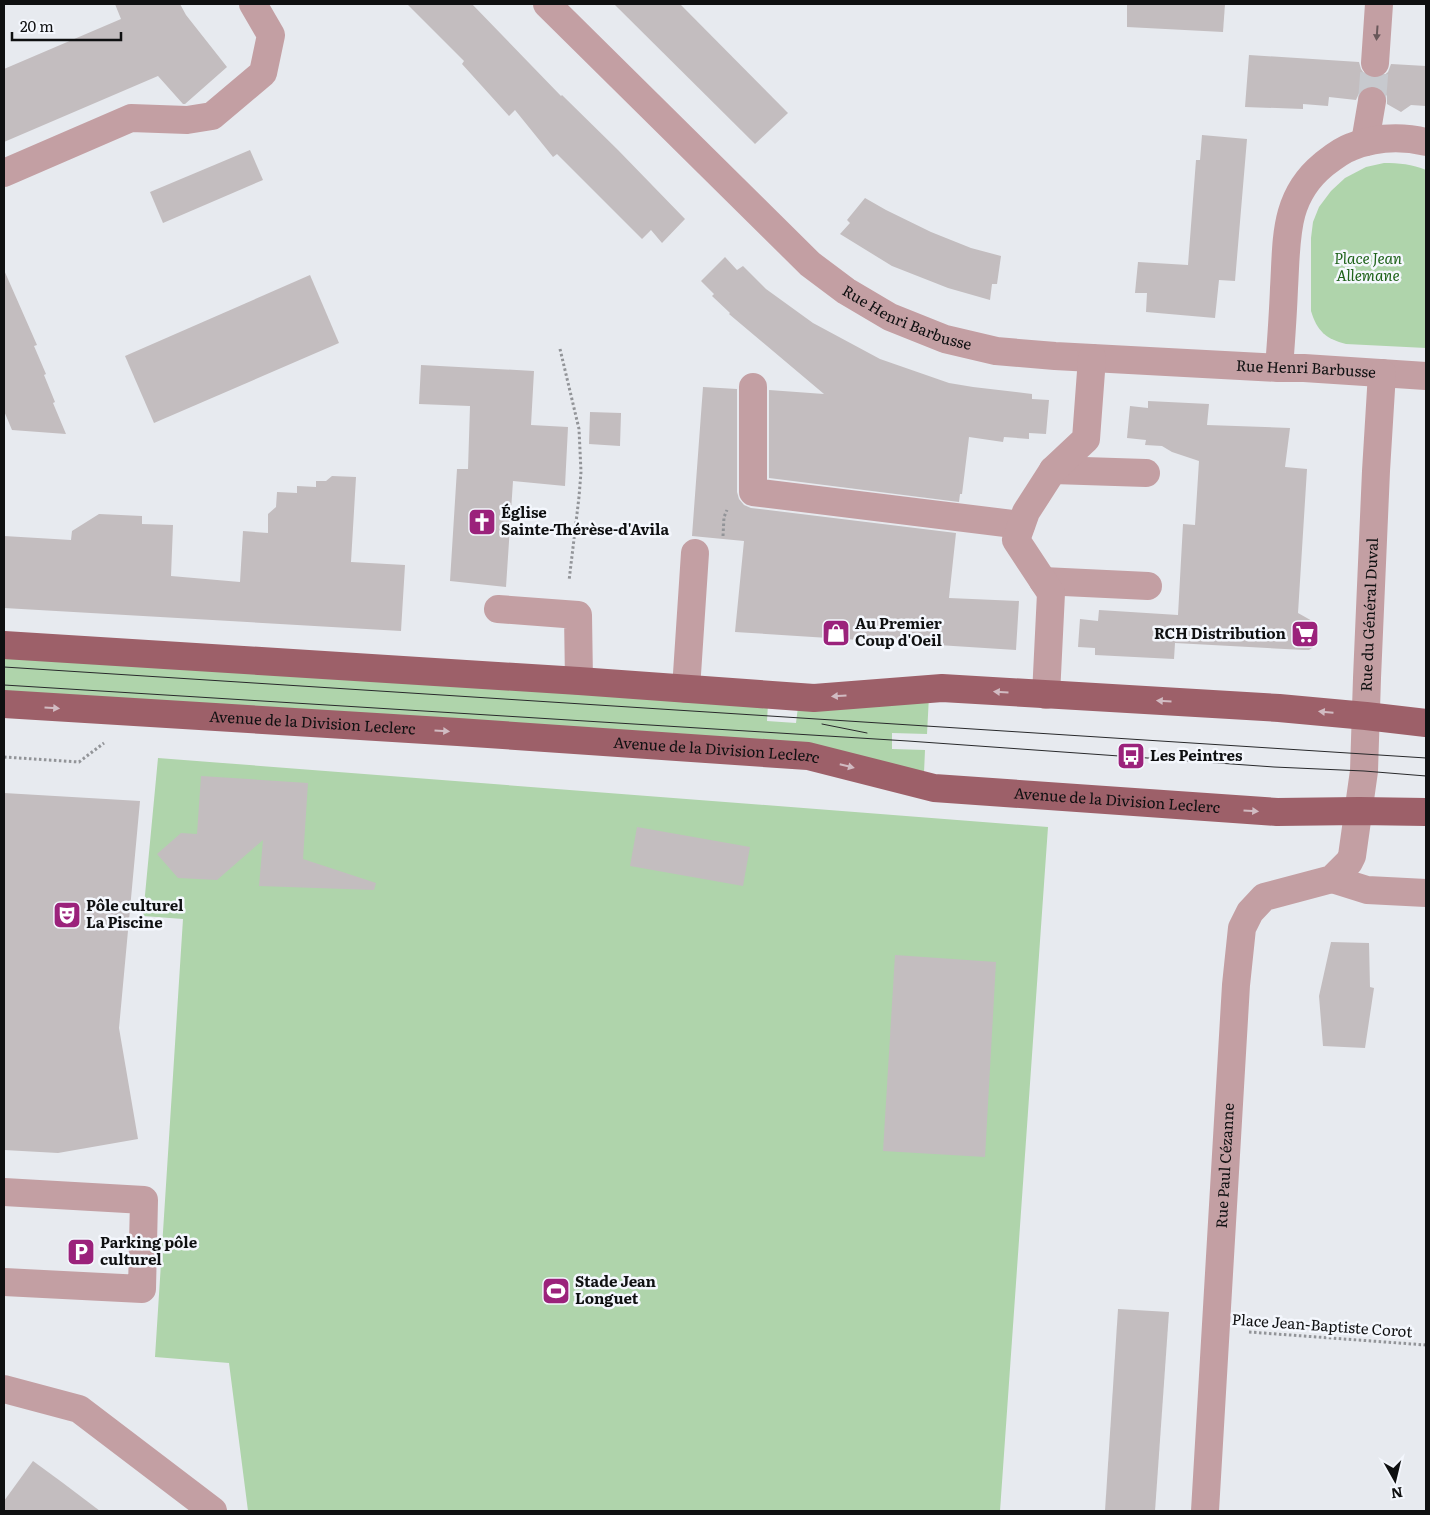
<svg xmlns="http://www.w3.org/2000/svg" width="1430" height="1515" font-family="Literata,serif">
	<rect width="100%" height="100%" fill="#e7eaef"/>
	<g fill="#afd4ab">
		<path d="M1384 163C1399 163 1412 164 1426 170V348L1346 344C1326 339 1317 331 1311 311V238L1313 222 1319 207 1331 191 1345 178 1366 167Z"/>
		<polygon points="4,657 768,704 767,721 796,723 798,707 929,696 927,734 892,733 892,749 925,750 924,773 4,693"/>
		<polygon points="158,758 1048,827 1000,1511 248,1511 229,1363 155,1357 183,919 143,916"/>
	</g>
	<g fill="#c3bdbf">
		<polygon points="115,4 180,4 186,15 227,67 185,104 183,104 158,76 4,142 4,69 121,19"/>
		<polygon points="407,4 472,4 561,96 562,95 618,150 685,219 662,243 651,230 642,239 557,154 553,157 515,110 509,116 462,64 464,61"/>
		<polygon points="614,4 680,4 788,113 755,144"/>
		<polygon points="1127,4 1225,4 1223,32 1127,27"/>
		<polygon points="1249,55 1359,62 1361,69 1366,76 1374,79 1382,77 1388,72 1391,64 1426,66 1426,106 1411,105 1401,112 1387,104 1387,96 1382,89 1374,86 1366,87 1360,91 1356,100 1329,97 1328,106 1303,104 1303,109 1245,107"/>
		<polygon points="1202,135 1247,139 1235,281 1219,280 1215,318 1146,312 1147,293 1135,293 1138,262 1188,265 1196,160 1200,160"/>
		<polygon points="250,150 263,180 163,223 150,192"/>
		<polygon points="865,198 886,210 931,232 971,248 1001,256 997,284 992,284 990,300 948,288 892,266 840,234 850,223 847,220"/>
		<polygon points="725,257 737,270 743,266 766,289 813,323 880,359 949,383 973,387 1032,394 1032,399 1049,400 1046,434 1029,433 1029,439 1004,437 1003,442 969,437 962,494 960,494 959,502 769,478 769,390 824,394 729,314 730,313 712,296 714,294 701,281"/>
		<polygon points="4,270 37,345 34,346 46,374 44,375 55,402 53,403 66,434 12,430 4,411"/>
		<polygon points="310,275 339,343 154,423 125,356"/>
		<polygon points="421,365 534,371 531,425 568,427 565,486 513,481 506,587 450,581 457,469 468,469 470,406 419,404"/>
		<polygon points="703,387 737,389 737,492 739,499 744,505 751,508 956,533 949,598 1019,601 1016,650 735,632 744,541 692,536"/>
		<polygon points="1148,401 1209,404 1207,425 1290,428 1285,467 1307,469 1298,613 1314,622 1316,626 1319,633 1315,646 1309,650 1304,650 1175,643 1174,659 1095,655 1095,648 1078,647 1080,619 1098,621 1099,610 1178,615 1183,524 1195,525 1199,461 1172,452 1162,446 1145,445 1146,440 1127,438 1130,406 1148,408"/>
		<polygon points="590,412 621,413 620,446 589,444"/>
		<polygon points="332,476 356,477 351,562 405,565 401,631 4,608 4,536 71,540 72,531 99,514 142,516 142,524 173,525 171,576 240,582 243,531 268,533 268,514 276,507 277,492 297,493 297,486 316,487 316,481 326,481"/>
		<polygon points="201,776 308,783 303,859 376,883 374,890 259,886 263,840 217,880 178,878 157,854 181,833 197,834"/>
		<polygon points="4,793 140,801 119,1028 138,1139 58,1153 4,1150"/>
		<polygon points="637,827 750,847 743,886 630,866"/>
		<polygon points="1331,942 1369,943 1370,987 1374,988 1365,1048 1323,1046 1319,996"/>
		<polygon points="895,955 996,962 985,1157 883,1151"/>
		<polygon points="1118,1309 1169,1312 1155,1511 1105,1511"/>
		<polygon points="33,1461 63,1483 100,1511 4,1511 4,1501"/>
	</g>
	<g fill="none" stroke-linecap="round" stroke-linejoin="round">
		<polyline stroke="#c7c9ce" stroke-width="28" stroke-dasharray="28 14" stroke-linecap="butt" points="1372,101 1375,63"/>
		<g stroke="#929498" stroke-width="3" stroke-dasharray="2.5 2.5" stroke-linecap="butt">
			<polyline points="560,349 579,429 581,472 579,497 569,581"/>
			<polyline points="723,536 724,517 727,510"/>
			<polyline points="4,757 79,762 104,743"/>
			<polyline points="1249,1332 1426,1345"/>
		</g>
		<g stroke="#c39fa3" stroke-width="28">
			<path id="s1" d="M547 4 810 264 846 291 890 317 945 339 996 351 1055 356 1279 368H1304L1426 376"/>
			<polyline points="1375,63 1379,4"/>
			<polyline points="1365,142 1372,101"/>
			<polyline points="4,173 131,118 187,120 212,116 263,73 271,35 253,4"/>
			<path d="M1279 368C1281 342 1283 315 1284 288 1287 241 1283 198 1323 165 1332 158 1340 151 1351 147 1376 137 1401 136 1426 142"/>
			<polyline points="753,387 753,492 1021,525"/>
			<polyline points="1053,470 1146,473"/>
			<polyline points="1043,581 1148,586"/>
			<polyline points="498,609 578,615 579,681"/>
			<polyline points="686,689 695,553"/>
			<polyline points="1046,695 1051,593 1016,540 1026,512 1053,470 1086,439 1092,358"/>
			<polyline points="1332,879 1367,890 1426,893"/>
			<polyline points="4,1192 144,1200 142,1289 4,1282"/>
			<polyline points="4,1389 79,1409 213,1511"/>
			<path id="s2" d="M1205 1511 1236 985 1242 928 1250 912 1264 897 1332 879 1349 862 1352 856 1364 771 1367 678 1376 471 1382 373"/>
		</g>
		<g stroke="#9d6069" stroke-width="28">
			<polyline points="4,645 579,681 814,698 942,688 1279,708 1366,716 1426,723"/>
			<path id="s3" d="M4 704 458 732 808 756 934 788 1277 812 1359 811 1426 812"/>
		</g>
		<g stroke="#28292b" stroke-width="1">
			<polyline points="4,667 1426,758"/>
			<polyline points="4,685 908,741 1274,767 1364,771 1426,776"/>
			<polyline points="822,724 867,733"/>
		</g>
	</g>
	<defs><path id="oneway-solid" d="M-6-.8H1V-3.2L6.5 0L1 3.2V.8H-6Z" transform="scale(1.25)"/></defs>
	<use fill="#69585a" href="#oneway-solid" transform="translate(1377 33) rotate(94)"/>
	<g fill="#d1bbc2">
		<use href="#oneway-solid" transform="translate(1001 692) rotate(-176)"/>
		<use href="#oneway-solid" transform="translate(839 696) rotate(176)"/>
		<use href="#oneway-solid" transform="translate(1164 701) rotate(-177)"/>
		<use href="#oneway-solid" transform="translate(52 708) rotate(4)"/>
		<use href="#oneway-solid" transform="translate(1326 712) rotate(-175)"/>
		<use href="#oneway-solid" transform="translate(442 731) rotate(3)"/>
		<use href="#oneway-solid" transform="translate(847 766) rotate(14)"/>
		<use href="#oneway-solid" transform="translate(1251 811) rotate(4)"/>
	</g>
	<defs>
		<symbol id="church-square" viewBox="-11 -11 22 22"><rect x="-9" y="-9" width="18" height="18" rx="4" fill="#9b227b" stroke="#f4f7fd"/><path d="M-1.2-6h2.4v3.5h3.3v2.4h-3.3V6h-2.4V-.1h-3.3v-2.4h3.3Z" fill="#fff"/></symbol>
		<symbol id="shop-square" viewBox="-11 -11 22 22"><rect x="-9" y="-9" width="18" height="18" rx="4" fill="#9b227b" stroke="#f4f7fd"/><path d="M-5-2.5h2.3a2.7 3.5 0 0 1 5.4 0H5L5.5 6h-11ZM-1.5-2.5h3a1.5 2.3 0 0 0-3 0Z" fill="#fff"/></symbol>
		<symbol id="supermarket-square" viewBox="-11 -11 22 22"><rect x="-9" y="-9" width="18" height="18" rx="4" fill="#9b227b" stroke="#f4f7fd"/><path d="M-6-5.5h2.5l.6 2H6L4.5 2H-2.5L-4.4-4H-6ZM-1.5 3.2a1.3 1.3 0 1 0 .1 0ZM3 3.2a1.3 1.3 0 1 0 .1 0Z" fill="#fff"/></symbol>
		<symbol id="bus-square" viewBox="-11 -11 22 22"><rect x="-9" y="-9" width="18" height="18" rx="4" fill="#9b227b" stroke="#f4f7fd"/><path d="M-5-6H5V4H4V6H2V4H-2V6H-4V4H-5ZM-3.5-4V0h7V-4ZM-3.5 1.2v1.5H-2V1.2ZM2 1.2v1.5H3.5V1.2Z" fill="#fff"/></symbol>
		<symbol id="theatre-square" viewBox="-11 -11 22 22"><rect x="-9" y="-9" width="18" height="18" rx="4" fill="#9b227b" stroke="#f4f7fd"/><path d="M-5-5.5Q0-4 5-5.5V0Q5 5 0 6Q-5 5-5 0ZM-3.3-2.5H-1v1.5H-3.3ZM1-2.5H3.3v1.5H1ZM-2.8 1Q0 5.5 2.8 1Z" fill="#fff"/></symbol>
		<symbol id="parking-square" viewBox="-11 -11 22 22"><rect x="-9" y="-9" width="18" height="18" rx="4" fill="#9b227b" stroke="#f4f7fd"/><path d="M-3.5-5.5H1a3.5 3.5 0 0 1 0 7H-1V5.5H-3.5ZM-1-3.4V-.6H.8a1.4 1.4 0 0 0 0-2.8Z" fill="#fff"/></symbol>
		<symbol id="stadium-square" viewBox="-11 -11 22 22"><rect x="-9" y="-9" width="18" height="18" rx="4" fill="#9b227b" stroke="#f4f7fd"/><path d="M0-5a6.5 5 0 1 0 0 10a6.5 5 0 1 0 0-10ZM-3.5-1.8h7v3.6h-7Z" fill="#fff"/></symbol>
	</defs>
	<g fill-rule="evenodd">
		<use href="#church-square" x="466" y="506" width="32" height="32"/>
		<use href="#shop-square" x="820" y="617" width="32" height="32"/>
		<use href="#supermarket-square" x="1289" y="618" width="32" height="32"/>
		<use href="#bus-square" x="1115" y="740" width="32" height="32"/>
		<use href="#theatre-square" x="51" y="899" width="32" height="32"/>
		<use href="#parking-square" x="65" y="1236" width="32" height="32"/>
		<use href="#stadium-square" x="540" y="1275" width="32" height="32"/>
	</g>
	<g text-anchor="middle" stroke-width="5" stroke-linejoin="round" paint-order="stroke">
		<g font-size="15" font-style="italic" fill="#1e6219" stroke="#f4f7fd">
			<text x="1368" y="264">Place Jean<tspan x="1368" dy="17">Allemane</tspan></text>
		</g>
		<g font-size="15" fill="#0f1011" stroke="#f4f7fd">
			<text dy="5" stroke="none"><textPath href="#s1" startOffset="482">Rue Henri Barbusse</textPath></text>
			<text dy="5" stroke="none"><textPath href="#s1" startOffset="888">Rue Henri Barbusse</textPath></text>
			<text dy="5" stroke="none"><textPath href="#s2" startOffset="966">Rue du Général Duval</textPath></text>
			<text dy="5" stroke="none"><textPath href="#s3" startOffset="309">Avenue de la Division Leclerc</textPath></text>
			<text dy="5" stroke="none"><textPath href="#s3" startOffset="714">Avenue de la Division Leclerc</textPath></text>
			<text dy="5" stroke="none"><textPath href="#s3" startOffset="1119">Avenue de la Division Leclerc</textPath></text>
			<text dy="5" stroke="none"><textPath href="#s2" startOffset="346">Rue Paul Cézanne</textPath></text>
			<text transform="translate(1322 1326) rotate(4)" y="5">Place Jean-Baptiste Corot</text>
		</g>
		<g font-size="15" font-weight="bold" fill="#0f1011" stroke="#f4f7fd" text-anchor="start">
			<text x="501" y="518">Église<tspan x="501" dy="17">Sainte-Thérèse-d'Avila</tspan></text>
			<text x="855" y="629">Au Premier<tspan x="855" dy="17">Coup d'Oeil</tspan></text>
			<text x="1286" y="639" text-anchor="end">RCH Distribution</text>
			<text x="1150" y="761">Les Peintres</text>
			<text x="86" y="911">Pôle culturel<tspan x="86" dy="17">La Piscine</tspan></text>
			<text x="100" y="1248">Parking pôle<tspan x="100" dy="17">culturel</tspan></text>
			<text x="575" y="1287">Stade Jean<tspan x="575" dy="17">Longuet</tspan></text>
		</g>
	</g>
	<rect width="1430" height="1515" fill="none" stroke="#0f1011" stroke-width="10"/>
	<g transform="translate(1395 1480) rotate(172)" stroke="#f4f7fd" stroke-width="4" paint-order="stroke">
	<path d="M0-4L9 19L0 12L-9 19Z" fill="#0f1011"/>
	<text y="-8" font-size="14" font-weight="bold" text-anchor="middle" fill="#0f1011">N</text>
	</g>
	<path d="M12 32v8h109v-8" fill="none" stroke="#0f1011" stroke-width="2.5"/>
	<text x="20" y="32" font-size="15" fill="#0f1011" stroke="#f4f7fd" stroke-width="4" paint-order="stroke">20 m</text>
</svg>
